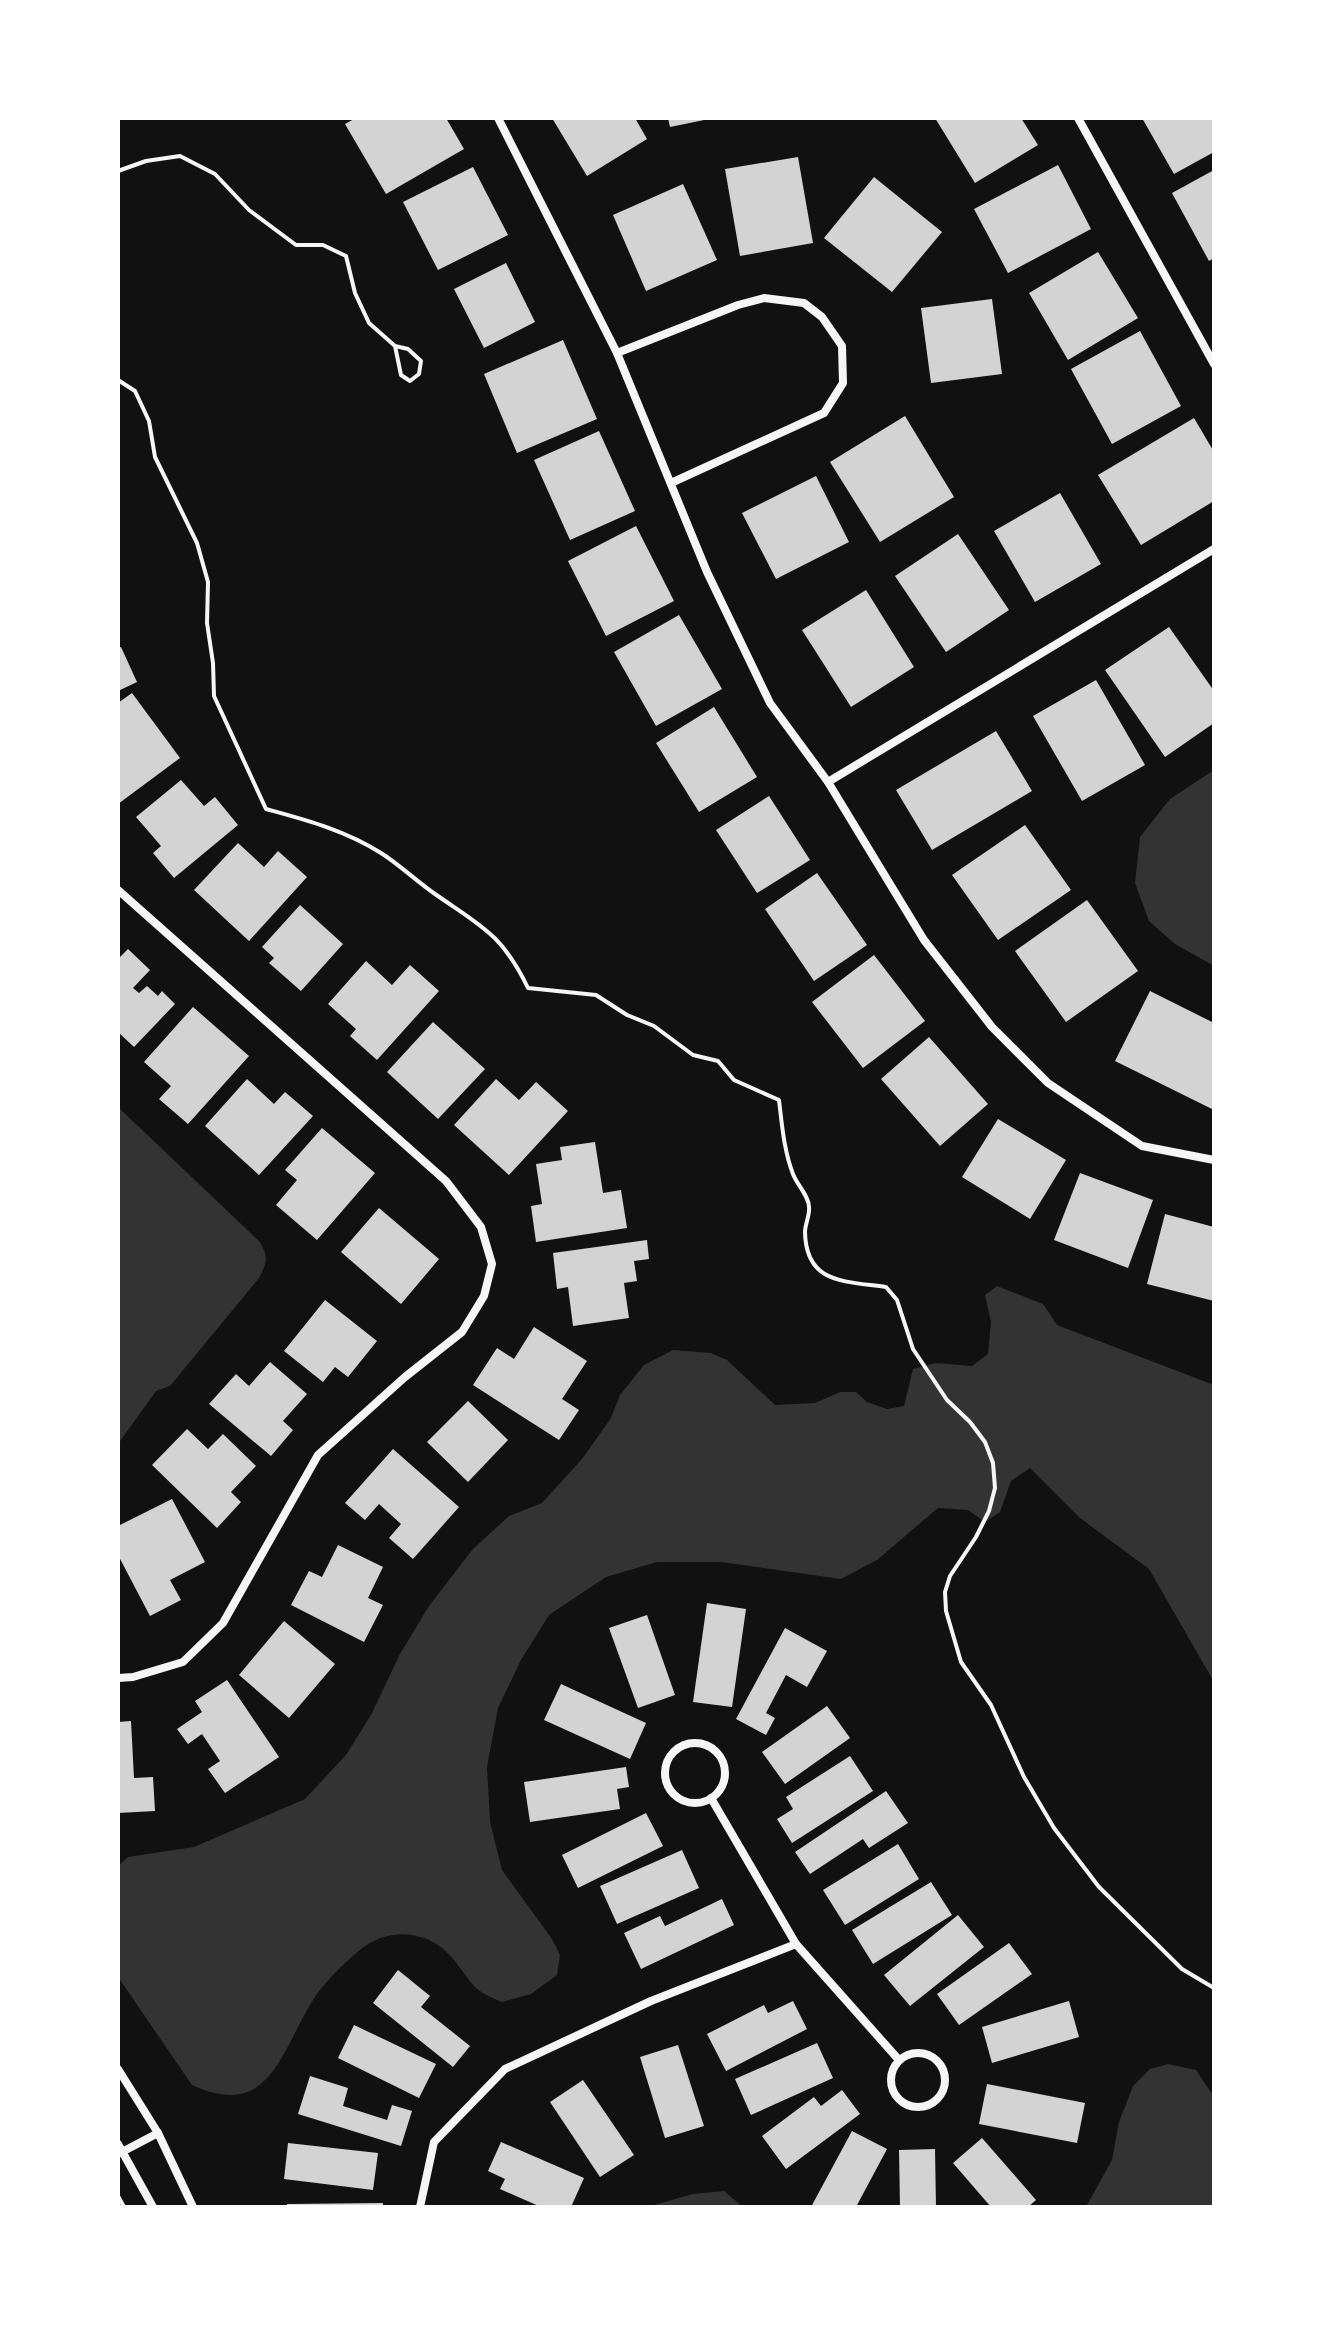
<svg xmlns="http://www.w3.org/2000/svg" width="1332" height="2325" font-family="Georgia,serif">
	<rect width="100%" height="100%" fill="#111"/>
	<g fill="#333">
		<polygon points="1214,770 1214,966 1175,944 1149,921 1135,883 1140,837 1170,799"/>
		<path d="M118 1107 259 1241C269 1256 267 1263 259 1278L170 1386 156 1391 118 1444Z"/>
		<path d="M997 1286 1043 1304 1057 1325 1214 1385V1682L1149 1569 1080 1518 1030 1468 1011 1481 1000 1512 985 1522 968 1510 938 1508 877 1560 841 1579 721 1562H657L606 1577 549 1615 521 1660 498 1708 487 1767 490 1822 502 1870 552 1939 560 1955 557 1975 531 1994 502 2002C493 1998 482 1994 475 1987 458 1968 450 1947 424 1938 401 1930 379 1935 361 1949 343 1964 324 1982 311 2003 280 2055 268 2120 192 2085L118 1977V1866L128 1857 194 1847 305 1799 346 1755 371 1715 400 1654 429 1606 473 1549 509 1516 542 1503 582 1459 611 1418 620 1395 644 1365 673 1350 711 1353 727 1360 775 1405 815 1403 840 1392H856L867 1402 887 1409 904 1406 913 1369 936 1363 972 1366 988 1354 991 1322 985 1295Z"/>
		<polygon points="1168,2064 1196,2070 1214,2097 1214,2207 1086,2207 1112,2160 1119,2122 1133,2086 1150,2069"/>
		<polygon points="724,2191 743,2207 647,2207 693,2194"/>
	</g>
	<g fill="#d3d3d3">
		<polygon points="356,118 446,118 464,149 386,194 345,124"/>
		<polygon points="552,118 635,118 647,139 587,176"/>
		<polygon points="668,118 709,118 709,119 670,127"/>
		<polygon points="935,118 1021,118 1038,145 975,183"/>
		<polygon points="1142,118 1214,118 1214,152 1174,174"/>
		<polygon points="798,157 813,243 740,256 725,169"/>
		<polygon points="1058,165 1091,229 1008,273 974,209"/>
		<polygon points="473,167 508,235 438,270 403,202"/>
		<polygon points="1214,170 1214,258 1209,261 1172,193"/>
		<polygon points="874,177 942,232 892,292 824,238"/>
		<polygon points="683,184 717,260 646,291 613,215"/>
		<polygon points="1098,252 1138,318 1068,360 1029,293"/>
		<polygon points="506,263 535,322 484,348 454,289"/>
		<polygon points="992,299 1002,374 931,383 921,308"/>
		<polygon points="1140,331 1181,406 1112,444 1071,369"/>
		<polygon points="563,340 597,419 517,453 484,374"/>
		<polygon points="905,416 954,497 880,542 830,462"/>
		<polygon points="1194,418 1214,452 1214,501 1141,545 1098,475"/>
		<polygon points="599,431 635,511 570,540 534,460"/>
		<polygon points="816,476 849,542 776,579 742,513"/>
		<polygon points="1060,493 1101,564 1035,602 994,531"/>
		<polygon points="636,526 674,601 606,636 568,561"/>
		<polygon points="958,534 1009,610 946,652 895,576"/>
		<polygon points="866,590 914,667 851,707 802,630"/>
		<polygon points="679,615 722,689 656,726 614,652"/>
		<polygon points="1169,627 1214,691 1214,723 1165,757 1105,670"/>
		<polygon points="121,647 137,682 118,691 118,648"/>
		<polygon points="1096,680 1145,765 1082,801 1033,716"/>
		<polygon points="132,693 180,758 118,804 118,703"/>
		<polygon points="714,707 757,777 699,812 656,743"/>
		<polygon points="996,731 1032,791 932,850 896,790"/>
		<polygon points="181,780 204,806 215,797 238,825 174,878 153,853 161,846 136,817"/>
		<polygon points="769,796 810,860 757,893 716,830"/>
		<polygon points="1025,825 1071,890 998,940 952,875"/>
		<polygon points="238,843 264,867 278,851 307,877 249,941 194,890"/>
		<polygon points="817,873 867,945 814,981 765,909"/>
		<polygon points="1087,900 1138,971 1066,1022 1015,951"/>
		<polygon points="300,905 343,944 301,991 269,963 274,958 262,947"/>
		<polygon points="128,949 150,970 133,988 139,993 147,986 158,996 162,991 175,1004 134,1047 118,1032 118,959"/>
		<polygon points="874,955 925,1021 863,1068 812,1002"/>
		<polygon points="366,961 392,985 410,965 439,991 377,1060 350,1036 356,1029 328,1004"/>
		<polygon points="1150,991 1214,1023 1214,1110 1115,1061"/>
		<polygon points="193,1007 249,1056 188,1124 159,1099 171,1086 144,1062"/>
		<polygon points="433,1022 485,1069 438,1119 387,1072"/>
		<polygon points="929,1037 988,1104 940,1146 881,1079"/>
		<polygon points="247,1079 274,1104 285,1092 313,1116 259,1175 205,1126"/>
		<polygon points="496,1079 519,1100 536,1082 568,1111 509,1175 454,1125"/>
		<polygon points="998,1119 1066,1160 1030,1219 962,1177"/>
		<polygon points="322,1128 375,1173 317,1240 276,1205 297,1180 285,1170"/>
		<polygon points="595,1142 603,1193 621,1190 627,1228 536,1242 531,1206 542,1204 536,1164 562,1160 560,1147"/>
		<polygon points="1080,1173 1153,1200 1128,1268 1054,1240"/>
		<polygon points="379,1208 439,1259 401,1304 341,1252"/>
		<polygon points="1165,1214 1214,1227 1214,1301 1147,1284"/>
		<polygon points="647,1240 649,1259 634,1261 637,1281 624,1283 629,1318 573,1326 568,1287 557,1289 553,1253"/>
		<polygon points="325,1300 377,1341 348,1377 335,1367 323,1382 284,1351"/>
		<polygon points="534,1327 587,1361 562,1399 579,1410 559,1440 473,1385 497,1348 514,1359"/>
		<polygon points="270,1362 307,1394 283,1421 293,1430 271,1456 209,1404 236,1374 249,1386"/>
		<polygon points="468,1401 508,1440 468,1482 427,1442"/>
		<polygon points="187,1429 208,1449 223,1434 256,1466 231,1492 241,1502 217,1528 152,1465"/>
		<polygon points="393,1449 459,1507 413,1559 389,1538 401,1524 379,1504 365,1520 345,1503"/>
		<polygon points="172,1499 205,1562 170,1580 181,1600 150,1616 118,1555 118,1526"/>
		<polygon points="338,1545 383,1567 368,1598 383,1605 364,1642 291,1605 309,1571 322,1577"/>
		<polygon points="707,1603 746,1609 732,1707 693,1702"/>
		<polygon points="647,1615 675,1695 638,1708 609,1628"/>
		<polygon points="284,1621 335,1664 289,1718 239,1675"/>
		<polygon points="785,1628 827,1651 807,1687 786,1675 766,1713 775,1718 766,1735 736,1719"/>
		<polygon points="227,1680 279,1757 225,1793 208,1769 220,1761 202,1734 188,1744 177,1729 202,1712 195,1701"/>
		<polygon points="561,1684 646,1723 630,1759 544,1720"/>
		<polygon points="827,1706 850,1738 785,1784 762,1752"/>
		<polygon points="131,1721 134,1778 153,1777 155,1811 118,1813 118,1722"/>
		<polygon points="850,1756 873,1791 792,1843 777,1819 793,1809 786,1797"/>
		<polygon points="626,1767 629,1787 617,1789 620,1809 530,1822 524,1782"/>
		<polygon points="886,1791 908,1823 869,1848 863,1839 810,1874 795,1852"/>
		<polygon points="646,1813 663,1846 578,1888 562,1855"/>
		<polygon points="898,1844 919,1879 845,1925 823,1890"/>
		<polygon points="682,1850 699,1888 617,1924 600,1886"/>
		<polygon points="931,1882 952,1915 873,1964 852,1930"/>
		<polygon points="722,1899 734,1925 641,1969 624,1933 660,1916 665,1926"/>
		<polygon points="958,1915 984,1947 910,2006 884,1975"/>
		<polygon points="1009,1943 1032,1974 959,2025 937,1994"/>
		<polygon points="398,1970 430,1996 421,2007 470,2046 453,2067 373,2003"/>
		<polygon points="793,2001 807,2029 726,2071 707,2034 764,2005 768,2013"/>
		<polygon points="1069,2001 1079,2037 992,2063 982,2027"/>
		<polygon points="354,2025 436,2064 419,2098 338,2058"/>
		<polygon points="817,2043 833,2078 751,2115 735,2079"/>
		<polygon points="678,2045 704,2126 665,2138 640,2057"/>
		<polygon points="310,2076 348,2088 343,2106 387,2120 392,2105 412,2111 401,2146 298,2114"/>
		<polygon points="583,2080 634,2155 600,2177 550,2102"/>
		<polygon points="987,2084 1085,2103 1077,2143 979,2124"/>
		<polygon points="842,2090 860,2114 786,2169 762,2136 814,2097 821,2106"/>
		<polygon points="852,2131 887,2149 856,2207 811,2207"/>
		<polygon points="982,2138 1036,2200 1028,2207 991,2207 953,2163"/>
		<polygon points="501,2142 584,2178 571,2207 541,2207 500,2189 505,2179 488,2171"/>
		<polygon points="288,2143 378,2153 373,2190 284,2179"/>
		<polygon points="935,2149 936,2207 900,2207 899,2150"/>
		<polygon points="383,2203 383,2207 287,2207 287,2204"/>
	</g>
	<g fill="none" stroke-linecap="round" stroke-linejoin="round">
		<g stroke="#f5f5f5" stroke-width="4">
			<polyline points="118,171 146,161 180,156 215,174 249,210 296,245 323,245 346,256 355,293 369,323 395,346 408,349 421,361 419,374 410,381 401,375 395,346"/>
			<path d="M118 380 135 391 149 421 155 457 197 543 208 582 207 623 213 663 214 696 266 809C306 820 345 830 381 853 400 865 416 881 435 894 481 926 502 934 528 988L596 995 627 1015 654 1026 693 1055 718 1061 734 1080 779 1100C782 1125 784 1151 793 1174 797 1185 809 1196 809 1207 810 1215 805 1224 805 1232 806 1284 844 1281 886 1287L897 1300 913 1349 947 1400 970 1422 985 1442 993 1463 995 1488 989 1511 976 1537 950 1576 945 1592 946 1611 961 1662 991 1705 1024 1777 1054 1828 1099 1887 1182 1969 1214 1988"/>
			<polyline points="118,2196 124,2207"/>
		</g>
		<g stroke="#f5f5f5" stroke-width="8">
			<polyline points="498,118 617,353 707,572 770,703 828,782 924,940 992,1027 1048,1083 1142,1146 1214,1160"/>
			<polyline points="1078,118 1214,364"/>
			<polyline points="617,353 738,305 764,298 804,303 822,317 842,346 843,383 824,413 671,483"/>
			<polyline points="828,782 1214,549"/>
			<polyline points="118,890 446,1181 481,1227 492,1264 484,1296 462,1332 405,1377 318,1455 223,1623 183,1662 133,1677 118,1678"/>
			<circle cx="695" cy="1773" r="30"/>
			<polyline points="711,1798 796,1944 899,2060"/>
			<circle cx="918" cy="2080" r="27"/>
			<polyline points="118,2069 158,2133 193,2207"/>
			<polyline points="118,2144 153,2207"/>
			<polyline points="120,2153 158,2133"/>
			<polyline points="420,2207 434,2142 505,2069 651,2001 796,1944"/>
		</g>
	</g>
	<rect width="1332" height="2325" fill="none" stroke="#ffffff" stroke-width="240"/>
</svg>
